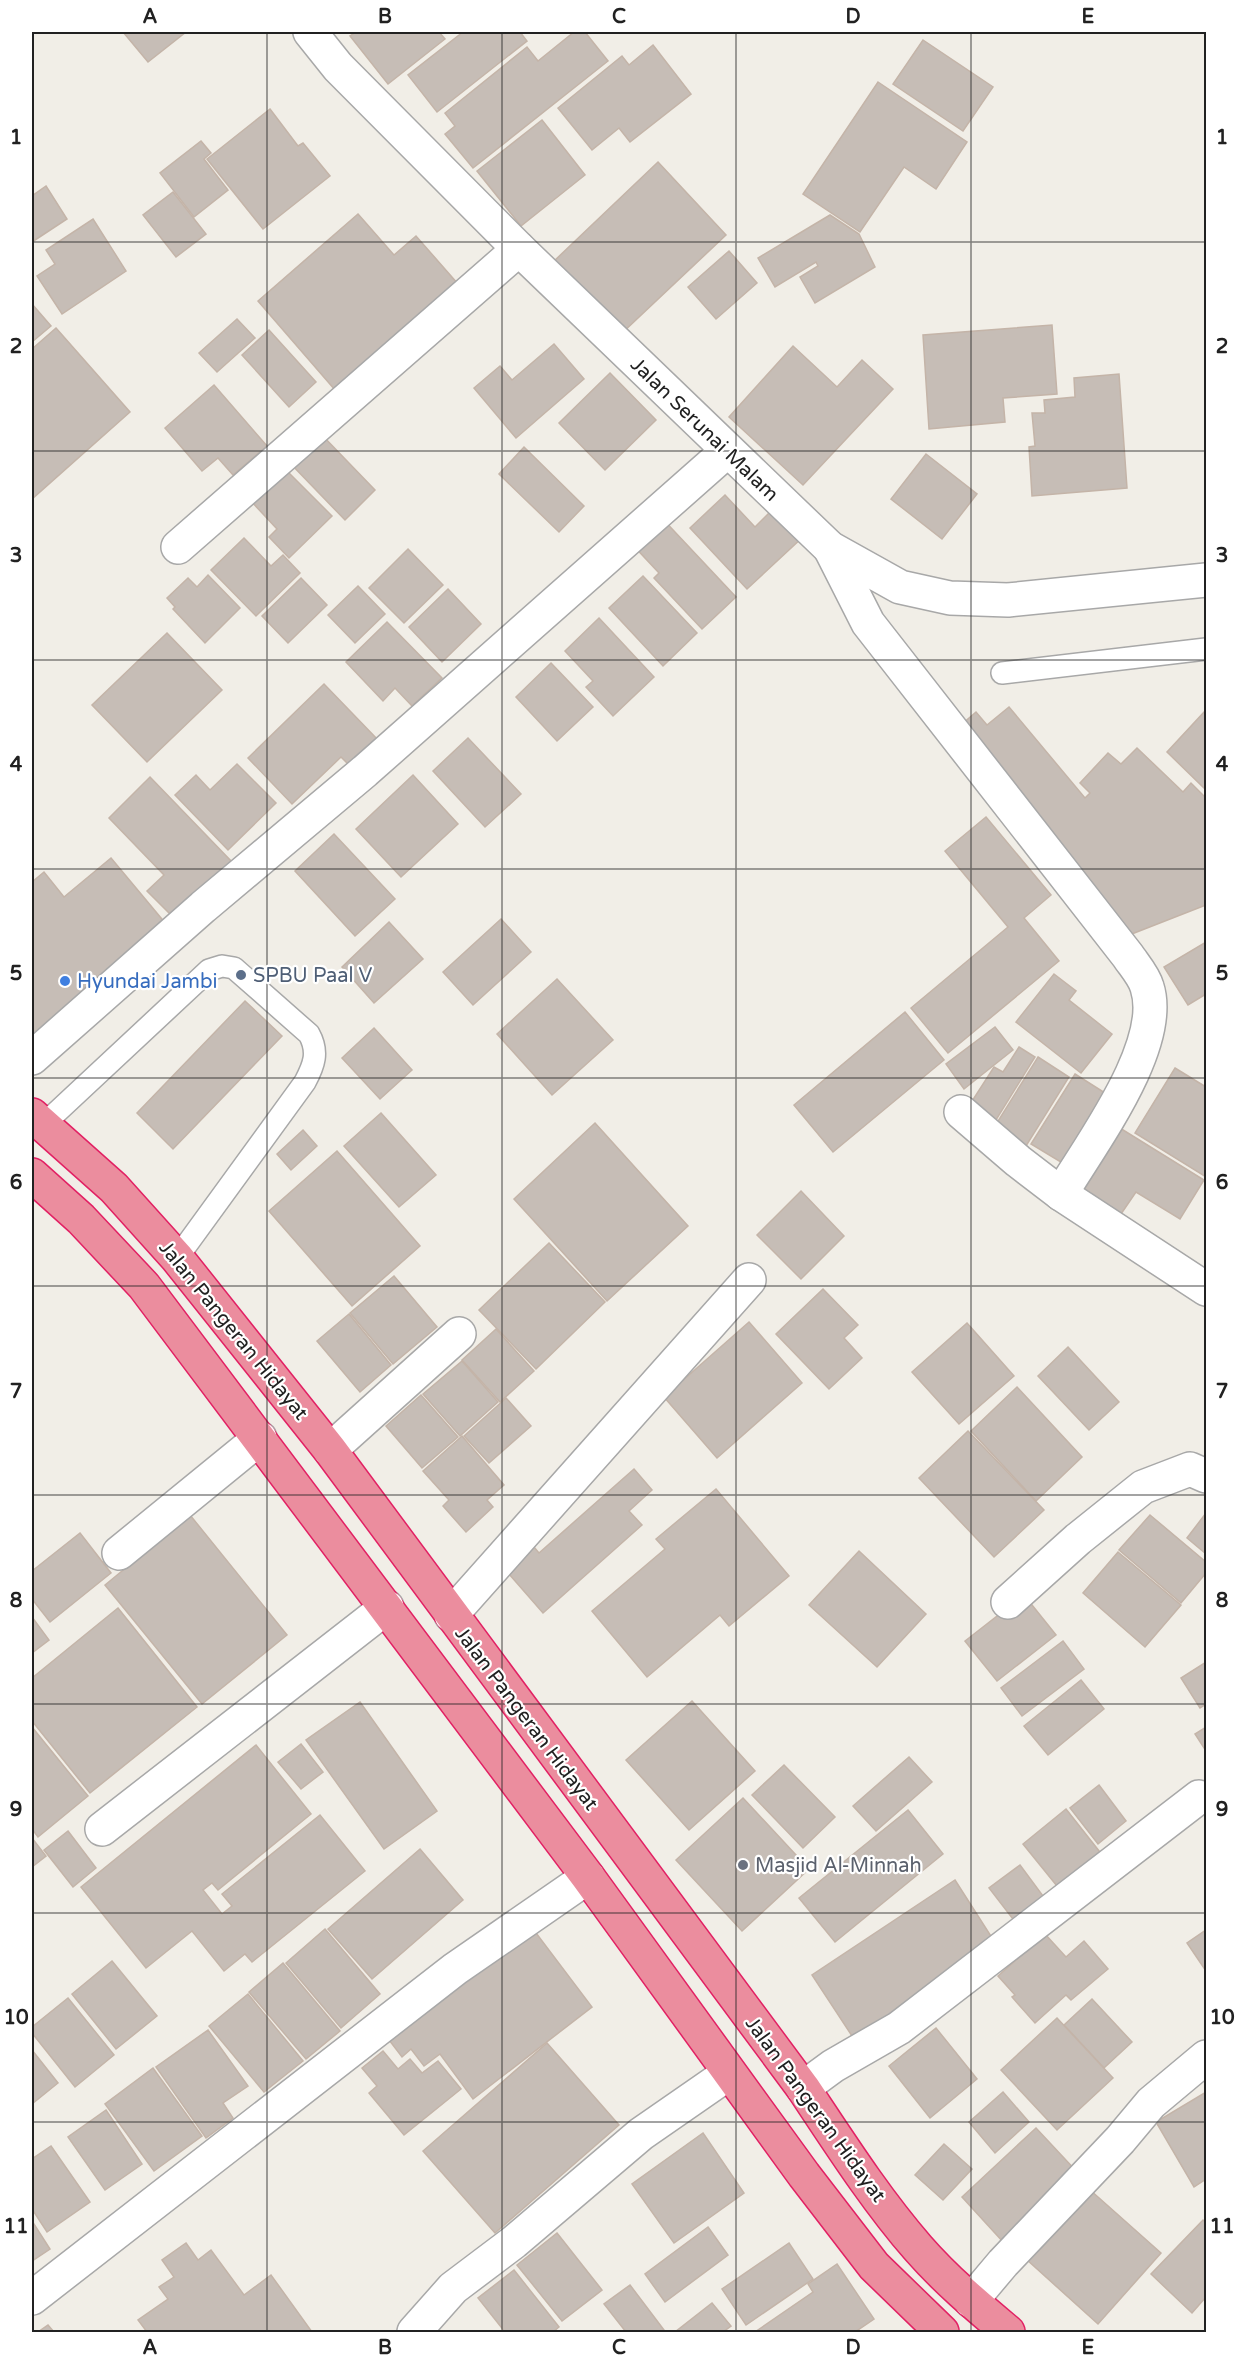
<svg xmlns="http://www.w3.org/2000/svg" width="1238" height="2364" font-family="'Varela Round',sans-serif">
	<rect width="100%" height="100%" fill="#f1eee7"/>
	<g fill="#c6bdb6" stroke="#c4b4a8" stroke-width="1.5">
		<polygon points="123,32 186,32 148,62"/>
		<polygon points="356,32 439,32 445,39 388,84 350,36"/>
		<polygon points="463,32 520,32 527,41 437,112 408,75"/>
		<polygon points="574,32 585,32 608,61 473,168 445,134 455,126 445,113 527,47 538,61"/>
		<polygon points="923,40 993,87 963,131 893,84"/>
		<polygon points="653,45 691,94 630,142 619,128 592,150 558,108 622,56 629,65"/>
		<polygon points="878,82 967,142 936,189 904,167 860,232 803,194"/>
		<polygon points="270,109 298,146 303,143 330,176 263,229 207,159"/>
		<polygon points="542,120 585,175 521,226 477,171"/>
		<polygon points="201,141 211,153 204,159 228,190 194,217 160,173"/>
		<polygon points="658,162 726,235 620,335 552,263"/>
		<polygon points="46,186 67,219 32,242 32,196"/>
		<polygon points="173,192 206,234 176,257 143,215"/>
		<polygon points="358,214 394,255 416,236 458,284 335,390 258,301"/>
		<polygon points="830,215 859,234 875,267 815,303 800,277 818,266 816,262 775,287 758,258"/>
		<polygon points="93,219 126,271 62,314 37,276 55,264 46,250"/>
		<polygon points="729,251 757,283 716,319 688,287"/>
		<polygon points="32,304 51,326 32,342"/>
		<polygon points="237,319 255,338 217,372 199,353"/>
		<polygon points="1052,325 1057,394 1003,398 1005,422 929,429 923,335"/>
		<polygon points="56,328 130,412 32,499 32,349"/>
		<polygon points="269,330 316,382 289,407 242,355"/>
		<polygon points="554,344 584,379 516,438 474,388 500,366 512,380"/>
		<polygon points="793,346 837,387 862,360 893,389 803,485 729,417"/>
		<polygon points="610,373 656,420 605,470 559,423"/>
		<polygon points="1119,374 1127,488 1032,496 1029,447 1035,446 1032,413 1045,413 1044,400 1075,397 1074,378"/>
		<polygon points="214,385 267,446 233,475 218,458 202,471 165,428"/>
		<polygon points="320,433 375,490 345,520 289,462"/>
		<polygon points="524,447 584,506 559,532 499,474"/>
		<polygon points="926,454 977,494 942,539 891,499"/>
		<polygon points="283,467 332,516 289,558 269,537 277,529 249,499"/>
		<polygon points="725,495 755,527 776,506 804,536 747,589 690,528"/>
		<polygon points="659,515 736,597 702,629 654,578 659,573 630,542"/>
		<polygon points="244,538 271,566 283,555 300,573 256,616 211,570"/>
		<polygon points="408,549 443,585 404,623 369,588"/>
		<polygon points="208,575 240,608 205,643 173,609 175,607 167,598 188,578 197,587"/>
		<polygon points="643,576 697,633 663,666 609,608"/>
		<polygon points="301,578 327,605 288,643 262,616"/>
		<polygon points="358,586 385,614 355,643 328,615"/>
		<polygon points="448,589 481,624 442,662 409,627"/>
		<polygon points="599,618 654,677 613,716 586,687 593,681 565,651"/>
		<polygon points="387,622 442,678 412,706 395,688 383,701 346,662"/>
		<polygon points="167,633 222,690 147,762 92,705"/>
		<polygon points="551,663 593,707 557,741 516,697"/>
		<polygon points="324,684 379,741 352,768 341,757 292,804 248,758"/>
		<polygon points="1009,707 1085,798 1090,793 1080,783 1108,753 1121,764 1137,748 1183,792 1191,783 1206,798 1206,905 1124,937 955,730 976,712 987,725"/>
		<polygon points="1206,710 1206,790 1167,752"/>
		<polygon points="468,738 521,794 485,827 433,771"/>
		<polygon points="237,764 276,803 228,850 175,795 196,775 210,790"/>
		<polygon points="413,775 458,824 401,877 356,829"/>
		<polygon points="150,777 234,864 176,920 147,891 164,875 109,818"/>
		<polygon points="986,817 1051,895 1024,918 1059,961 948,1053 911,1008 1008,927 945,851"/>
		<polygon points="334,834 395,899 355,936 295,871"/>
		<polygon points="111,858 166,924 32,1037 32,882 44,872 64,897"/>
		<polygon points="501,919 531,952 473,1005 443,972"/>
		<polygon points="389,922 423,959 374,1003 342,967"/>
		<polygon points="1206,942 1206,994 1188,1005 1164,967"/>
		<polygon points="1054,974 1076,991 1069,1000 1112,1034 1081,1073 1016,1022"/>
		<polygon points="557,979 613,1040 552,1095 497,1034"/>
		<polygon points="245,1001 282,1036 173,1149 137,1113"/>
		<polygon points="905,1012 944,1060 833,1152 794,1105"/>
		<polygon points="995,1027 1013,1050 964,1089 946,1064"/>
		<polygon points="374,1028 412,1070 380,1099 342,1058"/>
		<polygon points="1019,1047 1035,1057 991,1128 965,1112 994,1067 1003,1072"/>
		<polygon points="1038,1057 1069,1077 1021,1154 990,1134"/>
		<polygon points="1175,1068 1206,1087 1206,1177 1135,1133"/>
		<polygon points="1075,1074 1113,1098 1069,1167 1031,1144"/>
		<polygon points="381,1113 436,1175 399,1207 344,1146"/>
		<polygon points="595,1123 688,1226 607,1301 514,1199"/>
		<polygon points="1115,1125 1204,1180 1180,1219 1136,1192 1121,1214 1077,1187"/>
		<polygon points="303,1130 317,1146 291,1170 277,1154"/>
		<polygon points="337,1151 420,1246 352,1306 269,1211"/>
		<polygon points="801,1191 844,1236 801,1279 757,1235"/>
		<polygon points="549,1243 605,1302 536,1369 479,1310"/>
		<polygon points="394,1276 437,1327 393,1364 350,1313"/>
		<polygon points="823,1289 858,1325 844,1338 862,1358 829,1389 776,1334"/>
		<polygon points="349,1314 391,1365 360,1392 317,1341"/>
		<polygon points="749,1322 802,1383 717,1458 664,1397"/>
		<polygon points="967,1323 1014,1376 959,1424 912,1372"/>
		<polygon points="496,1329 534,1371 500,1402 462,1360"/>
		<polygon points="1068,1347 1119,1402 1089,1430 1038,1376"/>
		<polygon points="462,1361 498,1402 460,1436 423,1394"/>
		<polygon points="1017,1387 1082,1457 1036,1501 971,1431"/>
		<polygon points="421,1395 458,1437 422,1468 386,1426"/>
		<polygon points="506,1398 531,1426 489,1463 464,1436"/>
		<polygon points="968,1431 1044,1510 994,1557 919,1478"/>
		<polygon points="462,1436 504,1485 487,1500 493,1507 466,1532 443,1506 449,1500 423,1471"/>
		<polygon points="634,1469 652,1490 629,1511 642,1525 543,1613 502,1566 529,1541 539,1553"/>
		<polygon points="716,1489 789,1576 729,1626 720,1615 647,1677 592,1611 665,1549 656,1539"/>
		<polygon points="1206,1513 1206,1554 1187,1538"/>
		<polygon points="190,1515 287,1635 202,1704 105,1585"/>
		<polygon points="1150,1515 1206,1562 1206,1573 1181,1603 1119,1550"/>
		<polygon points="80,1533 111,1573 50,1622 32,1599 32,1571"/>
		<polygon points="859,1551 926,1614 877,1667 809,1605"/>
		<polygon points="1118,1552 1181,1605 1145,1647 1083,1593"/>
		<polygon points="1024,1595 1056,1635 997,1681 965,1641"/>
		<polygon points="118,1608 197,1707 90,1793 32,1721 32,1678"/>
		<polygon points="32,1617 49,1640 32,1653"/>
		<polygon points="1063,1641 1084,1669 1022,1716 1001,1688"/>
		<polygon points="1206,1662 1206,1704 1200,1708 1181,1678"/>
		<polygon points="1081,1680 1104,1709 1048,1755 1024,1726"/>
		<polygon points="692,1701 755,1771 689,1830 626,1760"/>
		<polygon points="360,1702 437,1811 384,1849 306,1740"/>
		<polygon points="32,1727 88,1796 38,1837 32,1829"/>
		<polygon points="1206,1727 1206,1751 1195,1734"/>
		<polygon points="301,1744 323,1772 301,1789 278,1762"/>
		<polygon points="256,1745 311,1814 218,1890 212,1883 203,1890 222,1914 232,1906 222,1894 320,1815 365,1871 252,1962 245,1954 224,1971 192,1931 146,1968 81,1887"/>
		<polygon points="909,1757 932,1782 876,1831 853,1806"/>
		<polygon points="784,1765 835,1817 803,1848 752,1795"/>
		<polygon points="1099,1785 1126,1821 1098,1844 1070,1808"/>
		<polygon points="743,1798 809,1869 742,1931 676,1860"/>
		<polygon points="1066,1809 1103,1856 1061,1891 1023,1844"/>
		<polygon points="908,1810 943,1854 835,1942 799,1898"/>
		<polygon points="68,1831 96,1868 73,1887 44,1850"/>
		<polygon points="32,1838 46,1856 32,1867"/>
		<polygon points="420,1849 463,1900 372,1979 328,1929"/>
		<polygon points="1020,1865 1046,1900 1016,1923 989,1888"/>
		<polygon points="955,1880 996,1944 854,2039 812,1975"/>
		<polygon points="325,1929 380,1994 341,2028 286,1963"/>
		<polygon points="533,1929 592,2007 473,2099 440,2054 424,2066 411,2049 402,2057 389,2040"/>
		<polygon points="1206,1930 1206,1971 1187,1943"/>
		<polygon points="1045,1934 1066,1957 1084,1941 1108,1969 1071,2000 1066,1995 1035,2023 1012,1997 1015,1995 998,1976"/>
		<polygon points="112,1961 157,2016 116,2049 72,1994"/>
		<polygon points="283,1963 340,2031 306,2059 249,1992"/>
		<polygon points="248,1994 303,2061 264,2092 209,2026"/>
		<polygon points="68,1998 114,2055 75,2087 32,2033 32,2027"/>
		<polygon points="1092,1999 1132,2042 1104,2068 1064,2025"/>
		<polygon points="1057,2018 1113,2078 1057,2130 1001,2070"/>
		<polygon points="936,2028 977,2079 930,2118 889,2066"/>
		<polygon points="208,2030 248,2086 223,2103 233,2118 206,2138 156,2067"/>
		<polygon points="547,2043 619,2125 495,2233 423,2151"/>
		<polygon points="32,2050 58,2083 32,2104"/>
		<polygon points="383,2051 398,2069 410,2059 422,2073 438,2061 461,2089 404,2135 369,2093 377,2086 362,2068"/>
		<polygon points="153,2068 202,2136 154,2171 105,2104"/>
		<polygon points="1003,2092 1029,2122 995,2153 969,2122"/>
		<polygon points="1206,2092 1206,2179 1194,2187 1156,2122"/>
		<polygon points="106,2110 142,2164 105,2190 68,2137"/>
		<polygon points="1036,2128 1078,2173 1004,2243 962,2197"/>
		<polygon points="703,2133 744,2193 674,2243 632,2184"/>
		<polygon points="944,2144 972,2169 943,2200 915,2175"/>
		<polygon points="51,2146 90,2202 47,2232 32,2209 32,2159"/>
		<polygon points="1089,2189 1161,2253 1098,2324 1026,2259"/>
		<polygon points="1203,2220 1206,2223 1206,2297 1192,2313 1151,2274"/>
		<polygon points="32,2221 50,2249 32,2261"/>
		<polygon points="708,2227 728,2255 665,2302 645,2274"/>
		<polygon points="557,2233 602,2290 562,2321 517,2265"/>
		<polygon points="186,2243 198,2260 211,2250 244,2295 271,2275 312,2332 147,2332 138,2320 168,2299 159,2287 174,2277 162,2260"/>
		<polygon points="789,2243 813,2279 746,2325 722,2289"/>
		<polygon points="837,2264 874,2319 855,2332 755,2332 813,2292 808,2284"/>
		<polygon points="514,2270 559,2327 553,2332 505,2332 478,2298"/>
		<polygon points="630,2285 664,2330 660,2332 626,2332 604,2304"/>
		<polygon points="712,2303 731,2326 723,2332 675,2332"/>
		<polygon points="48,2325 54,2332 38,2332"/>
	</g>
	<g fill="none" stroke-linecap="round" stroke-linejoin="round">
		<defs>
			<g id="lane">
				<polyline points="1002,673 1206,649"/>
				<path d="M44 1124 209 970 222 966 234 968 309 1034C319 1052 314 1065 305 1082L177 1258"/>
			</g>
			<g id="street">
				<polyline points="310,32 338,67 519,249 830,548 900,587 950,598 1008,600 1206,580"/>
				<polyline points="178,547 519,249"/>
				<path d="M830 548 868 623 1128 956C1134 965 1144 976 1147 987 1166 1045 1090 1145 1061 1194"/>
				<polyline points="32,1058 203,907 365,771 727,451"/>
				<polyline points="961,1112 1018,1161 1061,1194 1206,1289"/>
				<polyline points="330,1450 459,1334"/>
				<polyline points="119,1553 260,1438"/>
				<polyline points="1008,1602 1078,1539 1143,1487 1190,1469 1206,1476"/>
				<polyline points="451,1615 749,1280"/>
				<polyline points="102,1829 387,1607"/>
				<polyline points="803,2088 833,2066 899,2028 1199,1797"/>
				<polyline points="32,2298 455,1969 588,1877"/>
				<polyline points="971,2301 1003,2263 1120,2140 1151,2103 1206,2057"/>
				<polyline points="414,2332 453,2288 514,2242 641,2134 729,2073"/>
			</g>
			<g id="highway">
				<path d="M32 1115 114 1188 177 1258 330 1450 803 2088C839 2142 876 2200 918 2248 945 2279 977 2306 1008 2332"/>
				<polyline points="32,1175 81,1219 144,1286 588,1877 804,2175 874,2266 942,2332"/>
			</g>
		</defs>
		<use href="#lane" stroke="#a8a8a8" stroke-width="24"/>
		<use href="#street" stroke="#a8a8a8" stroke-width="36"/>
		<use href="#highway" stroke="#e22164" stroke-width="36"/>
		<use href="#lane" stroke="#fff" stroke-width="21"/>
		<use href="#street" stroke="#fff" stroke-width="33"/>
		<use href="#highway" stroke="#eb8d9e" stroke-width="33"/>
	</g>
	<path fill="none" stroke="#212121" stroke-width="1.5" stroke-opacity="0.55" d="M267 32V2332M502 32V2332M736 32V2332M971 32V2332M32 242H1206M32 451H1206M32 660H1206M32 869H1206M32 1078H1206M32 1286H1206M32 1495H1206M32 1704H1206M32 1913H1206M32 2122H1206"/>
	<circle fill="#5c6f8a" stroke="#fff" stroke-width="2" cx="241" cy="975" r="6"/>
	<circle fill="#3f7fe0" stroke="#fff" stroke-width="2" cx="65" cy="981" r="6"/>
	<circle fill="#6b7280" stroke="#fff" stroke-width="2" cx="743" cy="1865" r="6"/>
	<g text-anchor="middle" stroke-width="4.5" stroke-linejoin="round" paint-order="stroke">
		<g font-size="20" fill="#212121" stroke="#fff">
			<text transform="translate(705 429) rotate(44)" y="7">Jalan Serunai Malam</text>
			<text transform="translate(234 1330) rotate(51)" y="7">Jalan Pangeran Hidayat</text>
			<text transform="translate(527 1718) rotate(53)" y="7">Jalan Pangeran Hidayat</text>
			<text transform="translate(816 2109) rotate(54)" y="7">Jalan Pangeran Hidayat</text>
		</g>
		<g font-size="20" fill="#4e5e75" stroke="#fff" text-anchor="start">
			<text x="253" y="982">SPBU Paal V</text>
		</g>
		<g font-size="20" fill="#366cbe" stroke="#fff" text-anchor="start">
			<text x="77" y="988">Hyundai Jambi</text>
		</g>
		<g font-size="20" fill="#5b616d" stroke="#fff" text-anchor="start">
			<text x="755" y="1872">Masjid Al-Minnah</text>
		</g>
	</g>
	<rect width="1238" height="2364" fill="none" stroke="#ffffff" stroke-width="66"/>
	<rect x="33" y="33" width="1172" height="2298" fill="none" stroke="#212121" stroke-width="2"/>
	<g font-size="20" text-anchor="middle" font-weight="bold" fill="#212121">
		<text x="150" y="23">A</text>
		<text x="385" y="23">B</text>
		<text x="619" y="23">C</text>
		<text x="853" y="23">D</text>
		<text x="1088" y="23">E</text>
		<text x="16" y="144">1</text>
		<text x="1222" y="144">1</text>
		<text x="16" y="353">2</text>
		<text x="1222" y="353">2</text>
		<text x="16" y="562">3</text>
		<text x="1222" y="562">3</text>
		<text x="16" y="771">4</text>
		<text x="1222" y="771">4</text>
		<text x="16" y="980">5</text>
		<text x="1222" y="980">5</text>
		<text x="16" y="1189">6</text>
		<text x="1222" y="1189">6</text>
		<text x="16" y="1398">7</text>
		<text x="1222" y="1398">7</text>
		<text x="16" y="1607">8</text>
		<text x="1222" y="1607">8</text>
		<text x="16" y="1816">9</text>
		<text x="1222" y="1816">9</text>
		<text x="16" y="2024">10</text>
		<text x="1222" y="2024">10</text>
		<text x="16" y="2233">11</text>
		<text x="1222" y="2233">11</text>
		<text x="150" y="2354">A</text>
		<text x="385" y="2354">B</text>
		<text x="619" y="2354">C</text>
		<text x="853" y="2354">D</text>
		<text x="1088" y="2354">E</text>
	</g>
</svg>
